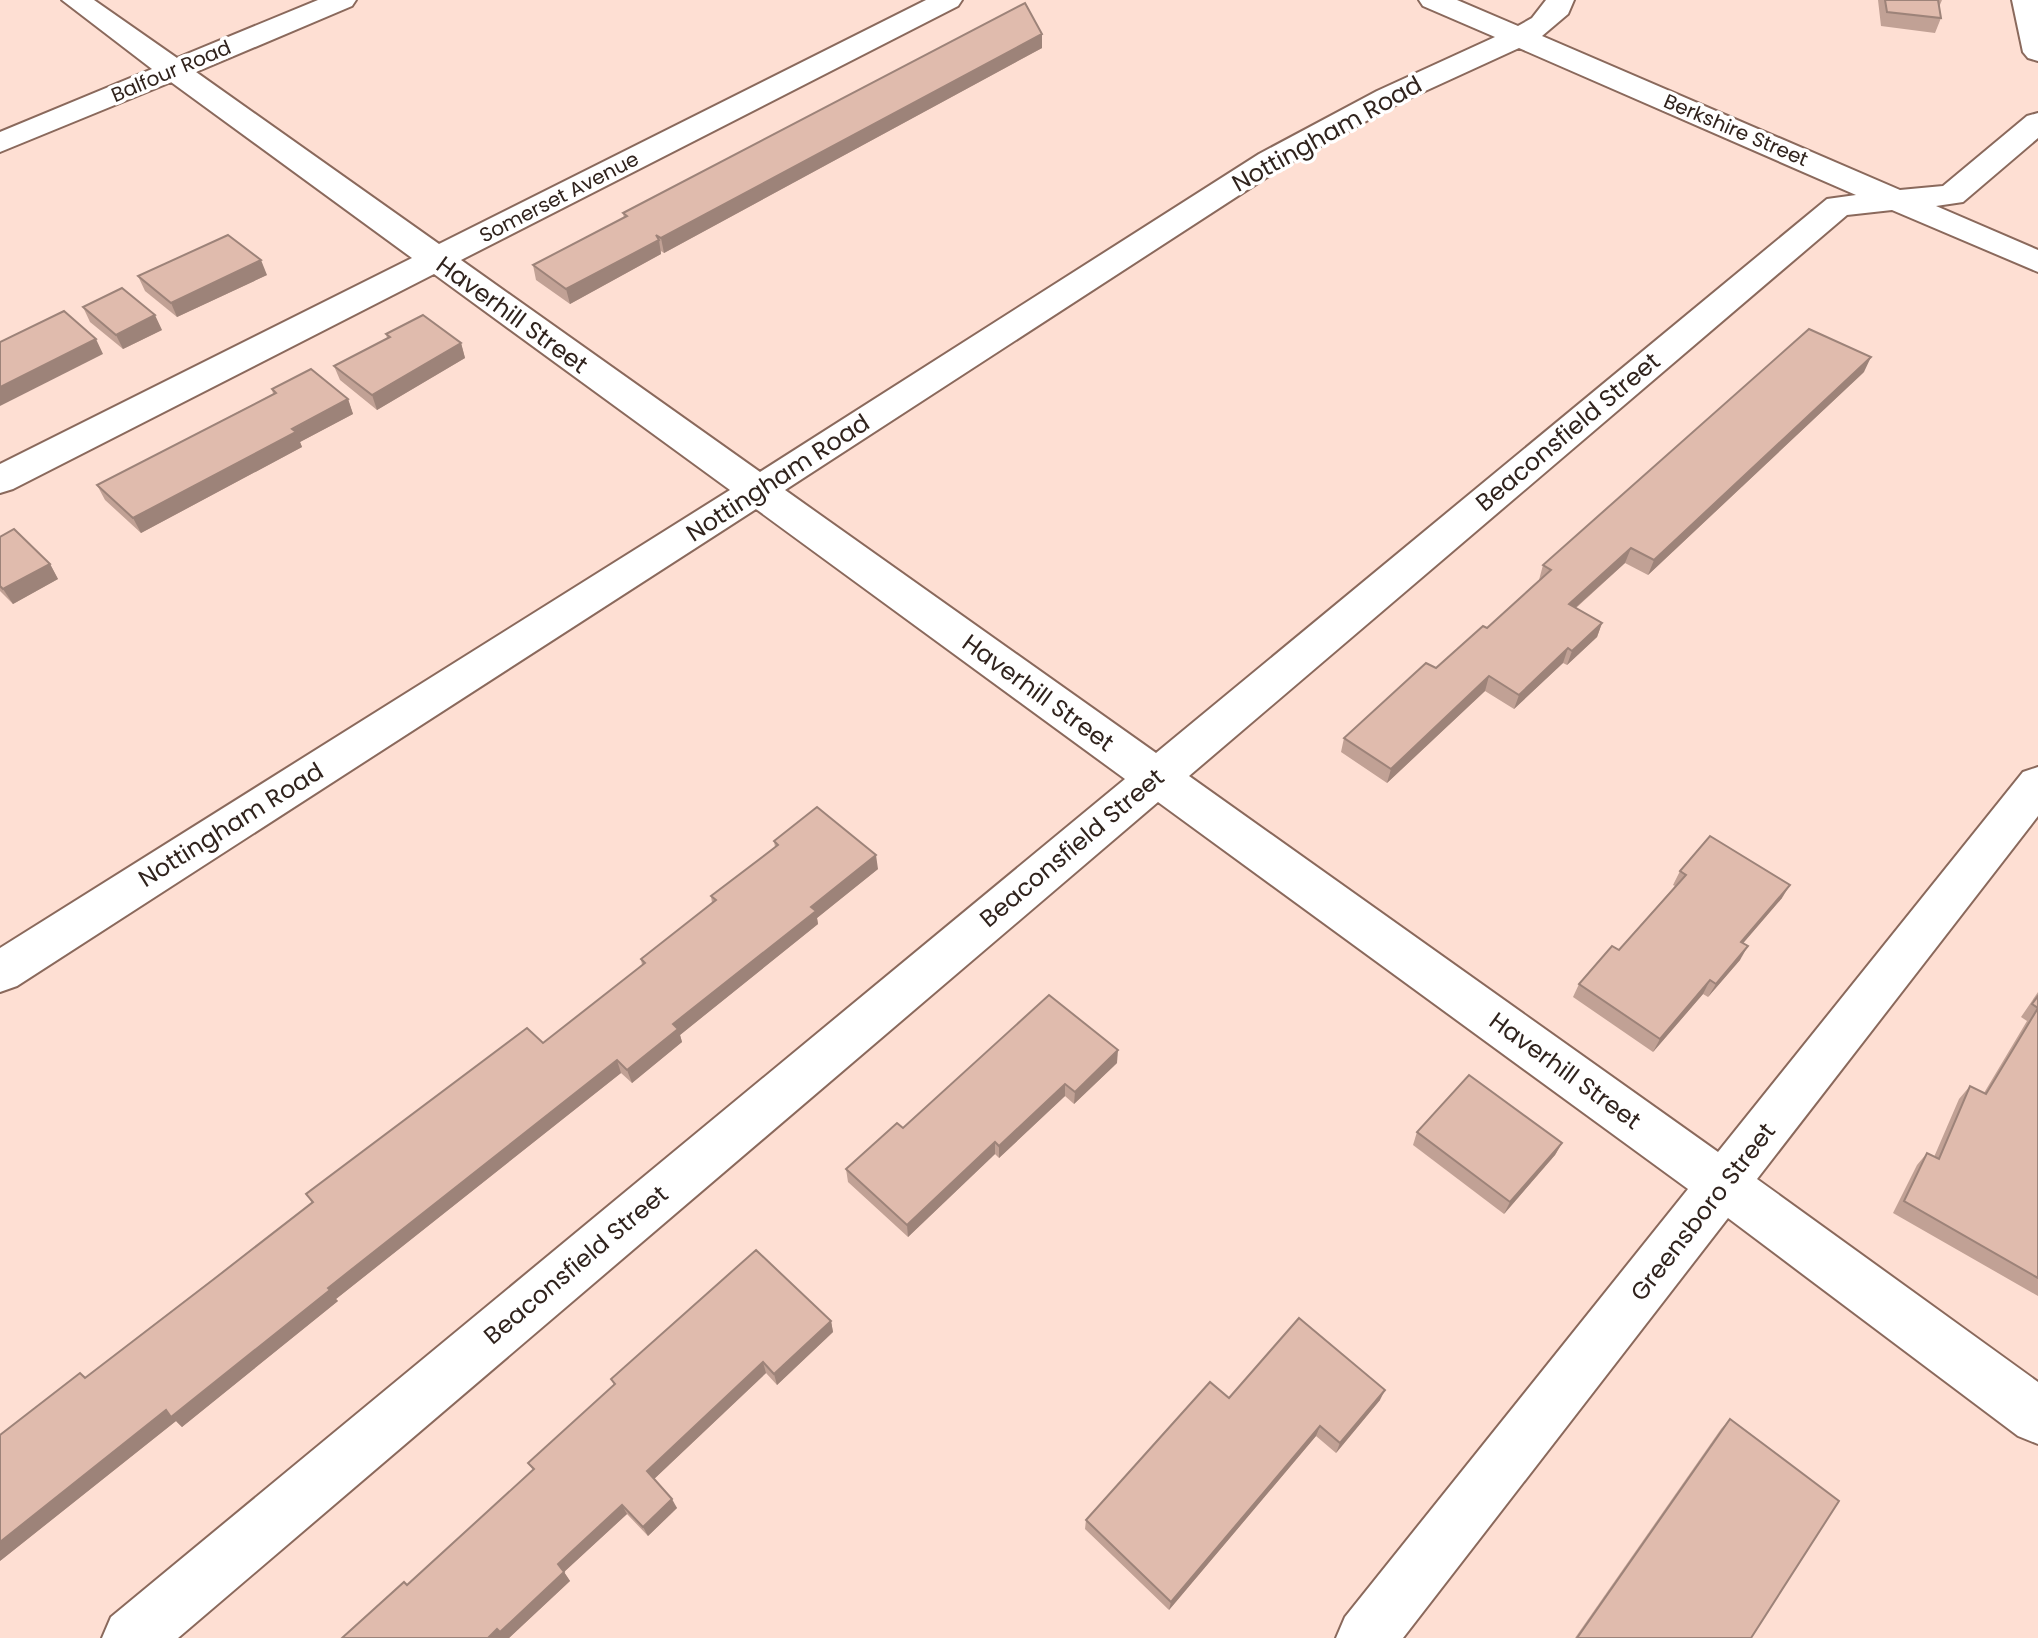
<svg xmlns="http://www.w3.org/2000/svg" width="2038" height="1638" font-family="Poppins,sans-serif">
	<rect width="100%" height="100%" fill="#fedfd3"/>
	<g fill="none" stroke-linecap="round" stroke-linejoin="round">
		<defs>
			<g id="street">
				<path d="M62 0H94L177 58 318 0H356L352 6 196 72 439 244 926 0H962L958 6 461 260 760 472 1259 154 1377 91 1495 37 1423 6 1419 0H1457L1518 26 1532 18 1546 0H1574L1568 14 1542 36 1900 190 1943 186 2027 116 2038 113V138L1963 202 1936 206 2038 250V272L1892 210 1847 215 1189 776 1718 1152 2023 772 2038 767V816L1757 1179 2038 1382V1444L2018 1436 1728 1218 1403 1638H1336L1345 1617 1688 1189 1158 802 178 1638H102L111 1617 1125 779 756 509 17 986 0 992V948L730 490 434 274 13 489 0 493V464L412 258 171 82 0 152V132L152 69ZM1519 48 1856 195 1827 199 1156 753 785 490 1281 168 1399 103Z"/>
				<polygon points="2012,0 2038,0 2038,61 2028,58 2023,52"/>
			</g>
		</defs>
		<use href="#street" stroke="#8a695c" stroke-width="4"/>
		<use href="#street" fill="#fff" fill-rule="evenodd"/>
	</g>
	<g fill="#c1a195">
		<polygon points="1878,0 1942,0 1939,7 1941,18 1935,33 1881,26"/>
		<polygon points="1042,34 1042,48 664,253 661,251 661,254 570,304 536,280 533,265 624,218 623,213"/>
		<polygon points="267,275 177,317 145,291 138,276"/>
		<polygon points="83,307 162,330 123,349 90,322"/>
		<polygon points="386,334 461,343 465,358 377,410 340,380 334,366 387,338"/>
		<polygon points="1864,372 1648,575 1625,563 1576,608 1602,623 1597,637 1567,665 1563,663 1514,709 1485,691 1387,783 1341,752 1344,738 1487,628 1539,580 1543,565"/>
		<polygon points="272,389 348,399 353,414 300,442 302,447 141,533 105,500 97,485 273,394"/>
		<polygon points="0,537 50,564 58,579 13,604 0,591"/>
		<polygon points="774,841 878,869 817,918 818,924 680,1035 682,1042 632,1083 621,1073 336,1299 338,1301 182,1427 176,1421 0,1561 80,1373 86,1377 312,1203 306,1194 543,1043 642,965 641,959 712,903 711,896 775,847"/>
		<polygon points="1680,871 1782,898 1743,943 1740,960 1708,997 1703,994 1653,1052 1573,997 1579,984 1619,950 1675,886 1673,885"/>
		<polygon points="2038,992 2038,1296 1893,1213 1917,1165 1927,1153 1934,1157 1959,1099 1970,1086 1984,1093 2027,1021 2021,1017"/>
		<polygon points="1117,1063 1074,1104 1065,1096 999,1158 995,1154 908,1237 848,1182 846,1169 903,1128"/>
		<polygon points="1417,1132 1562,1143 1555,1155 1504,1214 1413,1145"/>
		<polygon points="831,1321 833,1332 777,1385 766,1373 654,1479 677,1508 648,1536 627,1514 564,1572 570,1581 509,1638 505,1638 407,1585 533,1470 528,1463 614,1385 611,1379"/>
		<polygon points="1229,1398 1380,1400 1336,1453 1316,1436 1169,1610 1085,1529 1086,1520"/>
		<polygon points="1730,1419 1751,1638 1575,1638 1721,1429"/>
	</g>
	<g fill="#9d8379">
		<polygon points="1042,34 1042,48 664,253 661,238"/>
		<polygon points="659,240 661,254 570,304 566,289"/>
		<polygon points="261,260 267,275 177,317 171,303"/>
		<polygon points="155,315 162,330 123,349 116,335"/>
		<polygon points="96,339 103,354 0,406 0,387"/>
		<polygon points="461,343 465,358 377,410 372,395"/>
		<polygon points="1871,357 1864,372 1648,575 1654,560"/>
		<polygon points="348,399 353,414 300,442 302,447 141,533 133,518"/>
		<polygon points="1631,548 1625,563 1564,618 1569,604"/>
		<polygon points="50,564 58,579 13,604 3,589"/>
		<polygon points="1602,623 1597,637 1567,665 1572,651"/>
		<polygon points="1568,648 1563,663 1514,709 1519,695"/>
		<polygon points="1489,676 1485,691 1387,783 1391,769"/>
		<polygon points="876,855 878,869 817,918 818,924 680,1035 682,1042 632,1083 627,1070 673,1024 811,907"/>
		<polygon points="1790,885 1782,898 1733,955 1741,942"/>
		<polygon points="1748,946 1740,960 1708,997 1716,984"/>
		<polygon points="1710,980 1703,994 1653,1052 1660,1039"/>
		<polygon points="1118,1050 1117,1063 1074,1104 1075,1092"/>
		<polygon points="617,1060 621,1073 336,1299 338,1301 182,1427 176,1421 0,1561 0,1542 166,1410 328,1288"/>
		<polygon points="1065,1084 1065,1096 999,1158 999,1146"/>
		<polygon points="995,1142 995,1154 908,1237 907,1225"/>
		<polygon points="1562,1143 1555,1155 1504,1214 1510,1202"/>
		<polygon points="831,1321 833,1332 777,1385 774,1374"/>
		<polygon points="763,1362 766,1373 652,1481 647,1471"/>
		<polygon points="1385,1390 1380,1400 1336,1453 1340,1443"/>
		<polygon points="1320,1426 1316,1436 1169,1610 1171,1602"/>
		<polygon points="672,1499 677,1508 648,1536 643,1527"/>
		<polygon points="622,1505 627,1514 564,1572 570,1581 509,1638 488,1638 558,1564"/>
	</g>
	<g fill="#e0bbad" stroke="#9d8379" stroke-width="2">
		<polygon points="1885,0 1938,0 1941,18 1887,12"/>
		<polygon points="1025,3 1042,34 661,238 656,235 659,240 566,289 533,265 627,216 623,213"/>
		<polygon points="228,235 261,260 171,303 138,276"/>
		<polygon points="122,288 155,315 116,335 83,307"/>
		<polygon points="64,311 96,339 0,387 0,342"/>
		<polygon points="423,315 461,343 372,395 334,366 390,337 386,334"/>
		<polygon points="1809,329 1871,357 1654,560 1631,548 1569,604 1602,623 1572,651 1568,648 1519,695 1489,676 1391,769 1344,738 1426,663 1436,668 1483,626 1487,628 1551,570 1543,565"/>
		<polygon points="311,369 348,399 292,429 296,432 133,518 97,485 276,393 272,389"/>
		<polygon points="14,529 50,564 3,589 0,586 0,537"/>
		<polygon points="817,807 876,855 811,907 816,911 673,1024 678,1029 627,1070 617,1060 328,1288 330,1290 171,1417 166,1410 0,1542 0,1435 80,1373 85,1378 214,1279 313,1202 306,1194 527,1028 543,1043 645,963 641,959 716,900 711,896 778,845 774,841"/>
		<polygon points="1710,836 1790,885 1741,942 1748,946 1716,984 1710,980 1660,1039 1579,984 1612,946 1619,950 1686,875 1680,871"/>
		<polygon points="1049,995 1118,1050 1075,1092 1065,1084 999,1146 995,1142 907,1225 846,1169 897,1123 903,1128"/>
		<polygon points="2038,996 2038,1008 2032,1004"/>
		<polygon points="2038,1008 2038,1278 1904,1201 1927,1153 1939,1159 1970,1086 1986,1094"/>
		<polygon points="1469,1075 1562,1143 1510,1202 1417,1132"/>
		<polygon points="756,1250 831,1321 774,1374 763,1362 647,1471 672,1499 643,1527 622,1505 558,1564 564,1572 500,1632 497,1629 488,1638 342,1638 404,1582 407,1585 534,1469 528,1463 615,1384 611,1379"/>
		<polygon points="1299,1318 1385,1390 1340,1443 1320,1426 1171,1602 1086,1520 1210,1382 1229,1398"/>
		<polygon points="1730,1419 1839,1501 1751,1638 1577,1638"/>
	</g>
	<g text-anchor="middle" stroke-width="7" stroke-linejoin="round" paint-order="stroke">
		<g font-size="20" fill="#30231d" stroke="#fff">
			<text transform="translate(171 71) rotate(-23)" y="7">Balfour Road</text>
			<text transform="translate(1736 130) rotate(23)" y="7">Berkshire Street</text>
			<text transform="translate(559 197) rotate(-27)" y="7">Somerset Avenue</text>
		</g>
		<g font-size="24" fill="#30231d" stroke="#fff">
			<text transform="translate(1327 134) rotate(-29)" y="8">Nottingham Road</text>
			<text transform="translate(512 315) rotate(36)" y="8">Haverhill Street</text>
			<text transform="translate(1568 432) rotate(-40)" y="8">Beaconsfield Street</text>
			<text transform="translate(778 478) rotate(-33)" y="8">Nottingham Road</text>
			<text transform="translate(1038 693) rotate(36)" y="8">Haverhill Street</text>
			<text transform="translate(231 825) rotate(-32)" y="8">Nottingham Road</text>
			<text transform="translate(1072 848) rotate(-40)" y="8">Beaconsfield Street</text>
			<text transform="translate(1565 1071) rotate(36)" y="8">Haverhill Street</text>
			<text transform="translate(1703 1212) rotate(-52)" y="8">Greensboro Street</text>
			<text transform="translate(576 1265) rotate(-40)" y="8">Beaconsfield Street</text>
		</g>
	</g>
</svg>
